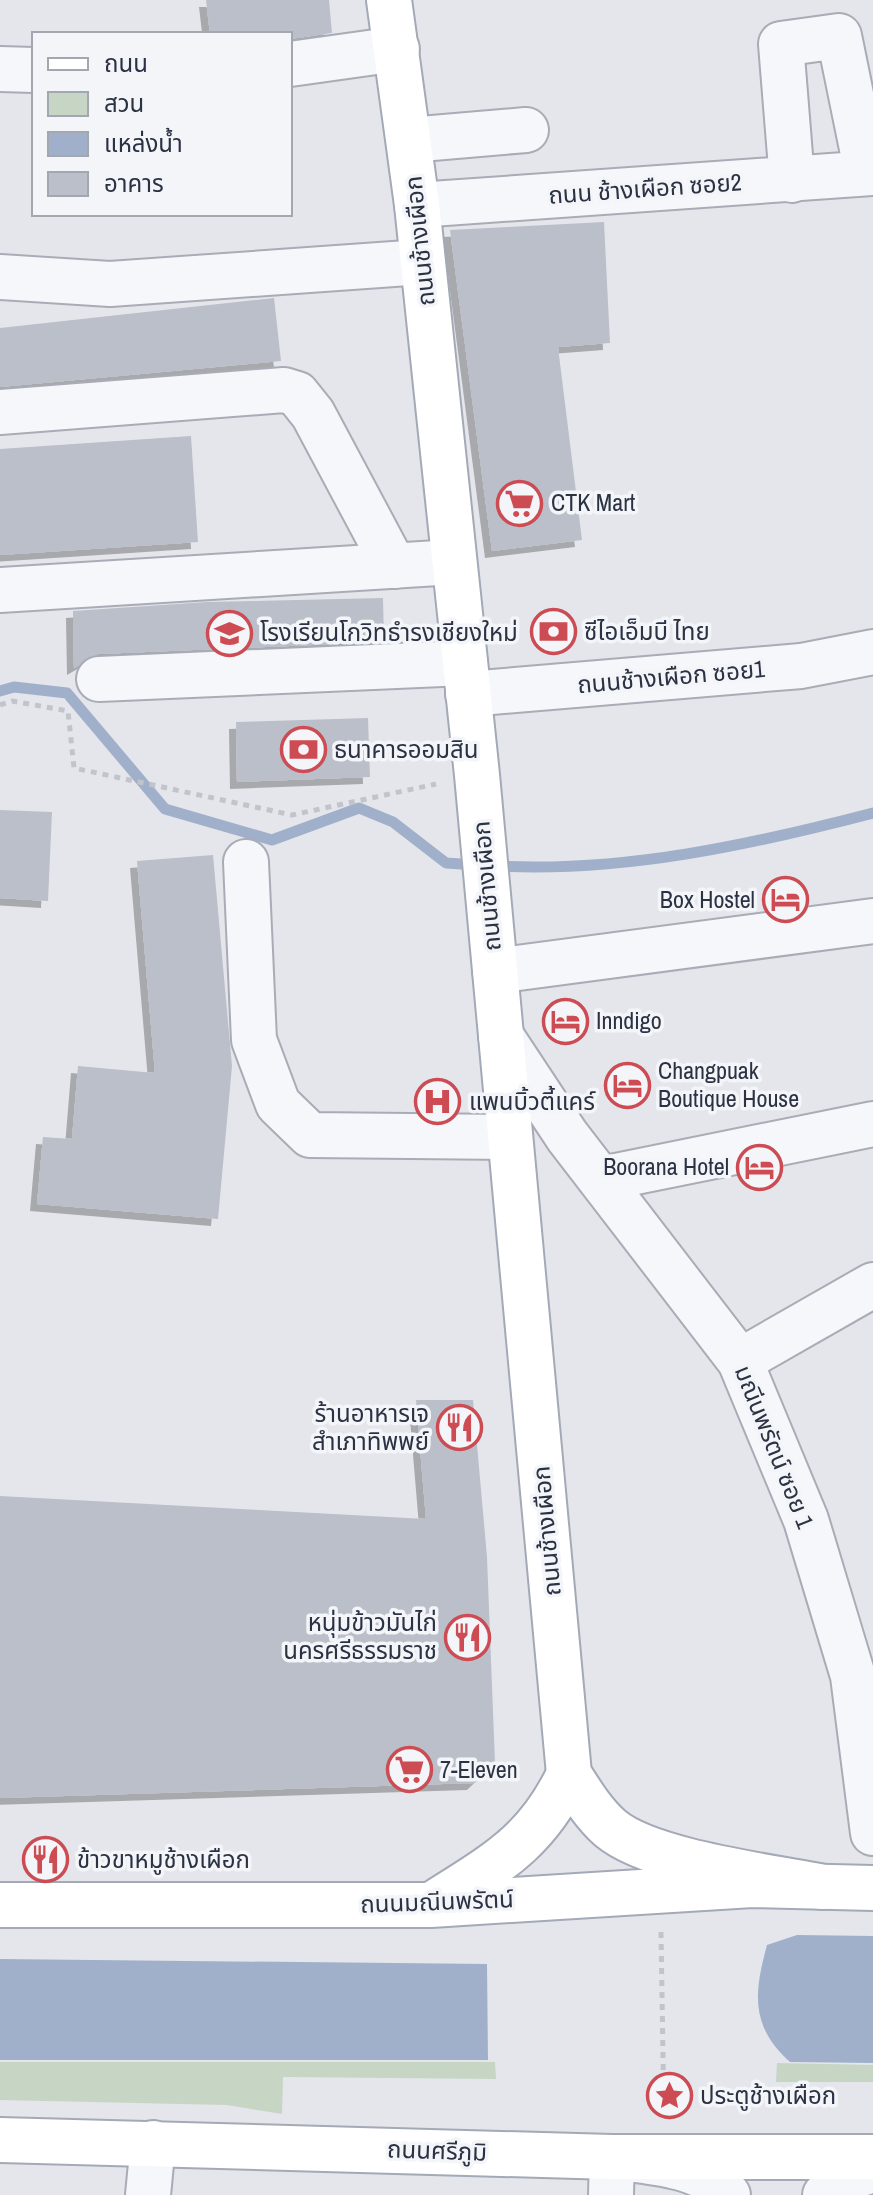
<svg xmlns="http://www.w3.org/2000/svg" width="873" height="2195" font-family="'Archivo Narrow','Noto Sans Thai',sans-serif">
	<defs>
		<filter id="shadow"><feDropShadow dx="-7" dy="7" stdDeviation="0" flood-color="#0004"/></filter>
	</defs>
	<rect width="100%" height="100%" fill="#e4e6eb"/>
	<g fill="#c7d5c5">
		<polygon points="0,2062 495,2062 496,2079 283,2077 282,2114 227,2105 0,2100"/>
		<polygon points="777,2063 873,2065 873,2082 776,2082"/>
	</g>
	<g fill="#a0b0ca">
		<path d="M797 1935 873 1936V2063L790 2062C750 2026 754 1993 767 1945Z"/>
		<polygon points="0,1959 487,1964 488,2060 0,2060"/>
	</g>
	<g fill="none" stroke-linecap="round" stroke-linejoin="round">
		<g stroke="#a0b0ca" stroke-width="11">
			<polyline points="0,691 14,687 67,693 165,809 272,840 359,808 393,822 446,863 477,865"/>
			<path d="M495 866C622 873 750 845 873 813"/>
		</g>
	</g>
	<g fill="#bbbfc9" filter="url(#shadow)">
		<polygon points="206,0 329,0 332,33 290,39 290,34 210,34"/>
		<polygon points="604,222 610,343 558,347 582,540 492,551 450,230"/>
		<polygon points="274,298 281,361 0,387 0,328"/>
		<polygon points="191,436 198,542 0,555 0,449"/>
		<polygon points="383,598 384,642 98,654 74,668 73,611 207,602"/>
		<polygon points="368,718 370,777 237,782 236,722"/>
		<polygon points="0,810 52,812 48,901 0,898"/>
		<polygon points="213,855 232,1066 218,1219 37,1204 43,1137 72,1139 78,1066 155,1073 137,861"/>
		<polygon points="416,1400 473,1400 487,1557 495,1763 474,1783 0,1798 0,1496 426,1519"/>
	</g>
	<g fill="none" stroke-linecap="round" stroke-linejoin="round">
		<defs>
			<g id="minor">
				<polyline points="290,64 397,49"/>
				<polyline points="0,69 34,70"/>
				<polyline points="409,140 526,130"/>
				<polyline points="792,180 781,44 839,36 867,173"/>
				<polyline points="417,205 873,173"/>
				<polyline points="0,277 110,284 422,262"/>
				<polyline points="0,412 284,390 297,394 313,414 394,566"/>
				<polyline points="0,590 454,562"/>
				<polyline points="99,679 465,663"/>
				<polyline points="468,694 801,666 873,652"/>
				<polyline points="246,862 254,1040 278,1104 310,1135 510,1137"/>
				<polyline points="495,971 873,921"/>
				<polyline points="501,1036 567,1136 740,1361 806,1520 853,1676 873,1833"/>
				<polyline points="601,1179 873,1124"/>
				<polyline points="740,1361 873,1285"/>
				<polyline points="148,2195 153,2143"/>
				<path d="M611 2195 612 2157C650 2162 701 2164 728 2195"/>
				<polyline points="825,2195 840,2181 873,2170"/>
			</g>
			<g id="major">
				<path d="M389 0 417 205 477 775 569 1774C581 1793 593 1813 610 1828 650 1862 769 1876 823 1887"/>
				<path d="M436 1902C497 1863 537 1842 569 1774"/>
				<polyline points="0,1905 431,1905 752,1885 873,1888"/>
				<polyline points="0,2140 612,2157 873,2157"/>
			</g>
		</defs>
		<use href="#minor" stroke="#a9acb6" stroke-width="48"/>
		<use href="#major" stroke="#a3a9b7" stroke-width="48"/>
		<g stroke="#c1c4cb" stroke-width="5" stroke-dasharray="6 6" stroke-linecap="butt">
			<polyline points="0,705 12,701 68,711 74,768 292,815 436,784"/>
			<polyline points="661,1932 664,2118"/>
		</g>
		<use href="#minor" stroke="#f6f7fa" stroke-width="44"/>
		<use href="#major" stroke="#fff" stroke-width="44"/>
	</g>
	<defs>
		<symbol id="supermarket-ring" viewBox="-11 -11 22 22"><circle r="9.5" fill="#f3f5f8" stroke="#cd4c53" stroke-width="1.5"/><path d="M-6-5.5h2.5l.6 2H6L4.5 2H-2.5L-4.4-4H-6ZM-1.5 3.2a1.3 1.3 0 1 0 .1 0ZM3 3.2a1.3 1.3 0 1 0 .1 0Z" fill="#cd4c53"/></symbol>
		<symbol id="bank-ring" viewBox="-11 -11 22 22"><circle r="9.5" fill="#f3f5f8" stroke="#cd4c53" stroke-width="1.5"/><path d="M-6-4H6V4H-6ZM0-2.3a2.3 2.3 0 1 0 0 4.6a2.3 2.3 0 1 0 0-4.6Z" fill="#cd4c53"/></symbol>
		<symbol id="school-ring" viewBox="-11 -11 22 22"><circle r="9.5" fill="#f3f5f8" stroke="#cd4c53" stroke-width="1.5"/><path d="M0-5L7-2L0 1L-7-2ZM-4 1L0 2.5L4 1V4Q0 6-4 4Z" fill="#cd4c53"/></symbol>
		<symbol id="hotel-ring" viewBox="-11 -11 22 22"><circle r="9.5" fill="#f3f5f8" stroke="#cd4c53" stroke-width="1.5"/><path d="M-6-4.5h1.5V1H6V5H4.5V3h-9V5H-6ZM-4 0a1.8 1.8 0 1 1 3.6 0ZM.5 0V-2.5h3Q6-2.5 6 0Z" fill="#cd4c53"/></symbol>
		<symbol id="hospital-ring" viewBox="-11 -11 22 22"><circle r="9.5" fill="#f3f5f8" stroke="#cd4c53" stroke-width="1.5"/><path d="M-5-5h3v3.5h4V-5h3V5h-3V1.5h-4V5h-3Z" fill="#cd4c53"/></symbol>
		<symbol id="restaurant-ring" viewBox="-11 -11 22 22"><circle r="9.5" fill="#f3f5f8" stroke="#cd4c53" stroke-width="1.5"/><path d="M-5-6h1v4h1v-4h1v4h1v-4h1v5L-1.5 .5V6h-2V.5L-5-1ZM5-6V6H3V1.5H1.5Q1.5-4 5-6Z" fill="#cd4c53"/></symbol>
		<symbol id="sight-ring" viewBox="-11 -11 22 22"><circle r="9.5" fill="#f3f5f8" stroke="#cd4c53" stroke-width="1.5"/><path d="M0-6L1.8-2.2L6-1.7L2.9 1.2L3.7 5.4L0 3.3L-3.7 5.4L-2.9 1.2L-6-1.7L-1.8-2.2Z" fill="#cd4c53"/></symbol>
	</defs>
	<g fill-rule="evenodd">
		<use href="#supermarket-ring" x="494" y="478" width="51" height="51"/>
		<use href="#bank-ring" x="528" y="606" width="51" height="51"/>
		<use href="#school-ring" x="204" y="608" width="51" height="51"/>
		<use href="#bank-ring" x="278" y="724" width="51" height="51"/>
		<use href="#hotel-ring" x="760" y="874" width="51" height="51"/>
		<use href="#hotel-ring" x="540" y="996" width="51" height="51"/>
		<use href="#hotel-ring" x="602" y="1060" width="51" height="51"/>
		<use href="#hospital-ring" x="412" y="1076" width="51" height="51"/>
		<use href="#hotel-ring" x="734" y="1142" width="51" height="51"/>
		<use href="#restaurant-ring" x="434" y="1402" width="51" height="51"/>
		<use href="#restaurant-ring" x="442" y="1612" width="51" height="51"/>
		<use href="#supermarket-ring" x="384" y="1744" width="51" height="51"/>
		<use href="#restaurant-ring" x="20" y="1834" width="51" height="51"/>
		<use href="#sight-ring" x="644" y="2070" width="51" height="51"/>
	</g>
	<g text-anchor="middle" stroke-width="7" stroke-linejoin="round" paint-order="stroke">
		<g font-size="24" fill="#2b3244" stroke="#f3f5f8">
			<text transform="translate(645 189) rotate(-4)" y="8">ถนน ช้างเผือก ซอย2</text>
			<text transform="translate(420 241) rotate(-96)" y="8">ถนนช้างเผือก</text>
			<text transform="translate(671 677) rotate(-5)" y="8">ถนนช้างเผือก ซอย1</text>
			<text transform="translate(487 886) rotate(-95)" y="8">ถนนช้างเผือก</text>
			<text transform="translate(774 1447) rotate(68)" y="8">มณีนพรัตน์ ซอย 1</text>
			<text transform="translate(547 1531) rotate(-95)" y="8">ถนนช้างเผือก</text>
			<text transform="translate(437 1902) rotate(-2)" y="8">ถนนมณีนพรัตน์</text>
			<text transform="translate(437 2151) rotate(2)" y="8">ถนนศรีภูมิ</text>
		</g>
		<g font-size="24" fill="#2b3244" stroke="#f3f5f8" text-anchor="start">
			<text x="551" y="511">CTK Mart</text>
			<text x="584" y="640">ซีไอเอ็มบี ไทย</text>
			<text x="260" y="641">โรงเรียนโกวิทธำรงเชียงใหม่</text>
			<text x="334" y="758">ธนาคารออมสิน</text>
			<text x="755" y="908" text-anchor="end">Box Hostel</text>
			<text x="596" y="1029">Inndigo</text>
			<text x="658" y="1079">Changpuak<tspan x="658" dy="28">Boutique House</tspan></text>
			<text x="469" y="1110">แพนบิ้วตี้แคร์</text>
			<text x="729" y="1175" text-anchor="end">Boorana Hotel</text>
			<text x="429" y="1422" text-anchor="end">ร้านอาหารเจ<tspan x="429" dy="28">สำเภาทิพพย์</tspan></text>
			<text x="437" y="1631" text-anchor="end">หนุ่มข้าวมันไก่<tspan x="437" dy="28">นครศรีธรรมราช</tspan></text>
			<text x="440" y="1778">7-Eleven</text>
			<text x="77" y="1868">ข้าวขาหมูช้างเผือก</text>
			<text x="700" y="2104">ประตูช้างเผือก</text>
		</g>
	</g>
	<rect x="32" y="32" width="260" height="184" fill="#f3f5f8" stroke="#a3a7b0" stroke-width="2"/>
	<rect x="48" y="58" width="40" height="12" fill="#ffffff" stroke="#a3a7b0" stroke-width="2"/>
	<text x="104" y="72" font-size="24" fill="#2b3244">ถนน</text>
	<rect x="48" y="92" width="40" height="24" fill="#c7d5c5" stroke="#a3a7b0" stroke-width="2"/>
	<text x="104" y="112" font-size="24" fill="#2b3244">สวน</text>
	<rect x="48" y="132" width="40" height="24" fill="#a0b0ca" stroke="#a3a7b0" stroke-width="2"/>
	<text x="104" y="152" font-size="24" fill="#2b3244">แหล่งน้ำ</text>
	<rect x="48" y="172" width="40" height="24" fill="#bbbfc9" stroke="#a3a7b0" stroke-width="2"/>
	<text x="104" y="192" font-size="24" fill="#2b3244">อาคาร</text>
</svg>
